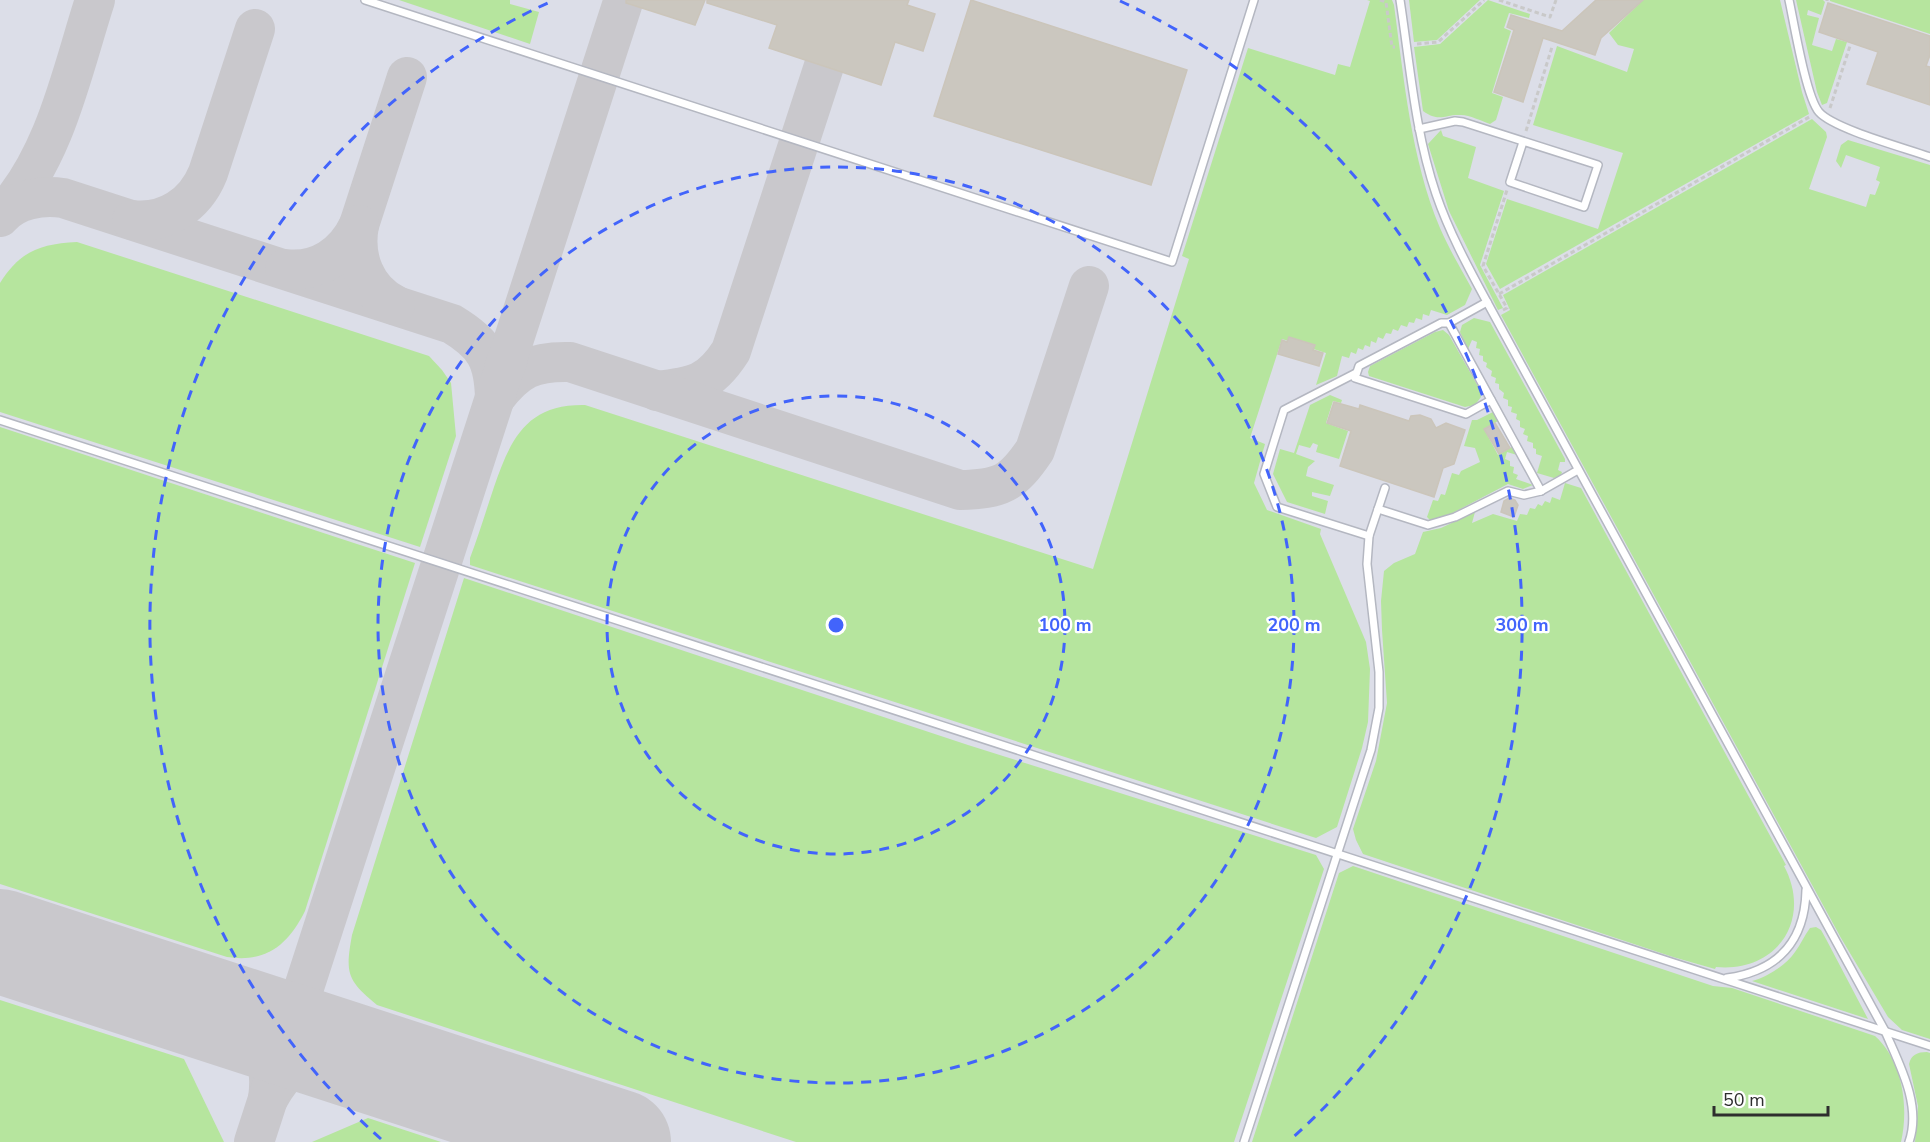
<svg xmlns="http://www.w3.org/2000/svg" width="1930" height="1142" font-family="'Nunito Sans',sans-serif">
	<rect width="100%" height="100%" fill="#efe9e1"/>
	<rect fill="#dcdee8" x="0" y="0" width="1930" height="1142"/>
	<g fill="#b6e59e">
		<polygon points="399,0 510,0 510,4 539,12 530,44"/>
		<path d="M1367 0H1392L1394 5C1404 79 1411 159 1440 228 1449 249 1461 269 1472 289L1465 305 1447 315 1431 310 1429 316 1423 314 1422 320 1416 318 1414 323 1409 322 1407 327 1401 325 1398 331 1393 329 1391 334 1386 333 1383 339 1378 337 1376 343 1371 341 1370 347 1365 345 1363 350 1358 348 1356 354 1351 352 1349 358 1342 356 1337 376 1316 385 1326 353 1282 339 1250 438 1265 444 1254 483 1267 510 1321 529 1320 534 1366 642 1370 669 1368 722 1362 748 1337 827 1316 838 470 565V558C479 534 486 511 494 487 511 438 527 404 585 405L1093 569 1189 259 1182 256 1248 48 1335 75 1338 64 1350 67 1370 1Z"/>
		<polygon points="1409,0 1480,0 1437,40 1414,42"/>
		<path d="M1488 0 1530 14 1529 18 1509 13 1504 28 1511 31 1492 93 1503 97 1496 120 1490 124C1481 121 1470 115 1461 115 1444 114 1440 123 1423 111L1414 47 1440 44Z"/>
		<polygon points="1643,0 1780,0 1802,92 1809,114 1500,289 1486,264 1507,199 1598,229 1623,153 1533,125 1557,46 1627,72 1634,49 1618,45 1609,33"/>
		<polygon points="1796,0 1823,0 1825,2 1821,15 1808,10 1807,15 1819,18 1812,45 1832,51 1836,39 1847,42 1827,103 1822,105 1817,92"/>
		<polygon points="1930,0 1930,34 1830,1 1830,0"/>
		<polygon points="1812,119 1826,132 1827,137 1809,189 1866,207 1870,194 1875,195 1880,182 1876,180 1880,167 1846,155 1841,168 1836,161 1841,145 1848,140 1930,165 1930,1039 1902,1030 1888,1017 1841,938 1501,315 1510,310 1503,295"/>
		<polygon points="1441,130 1443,136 1476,147 1468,178 1504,191 1480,265 1503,308 1498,310 1449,211 1428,144"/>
		<path d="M77 242 429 356 442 370 451 383 456 436 420 547 0 412V283C20 251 40 244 77 242Z"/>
		<polygon points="1474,318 1490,322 1565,459 1565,462 1560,462 1558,470 1562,472 1561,475 1554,478 1537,473 1542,456 1536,454 1536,449 1533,448 1533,443 1527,441 1528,436 1523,434 1525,429 1520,427 1520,421 1516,419 1517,414 1511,412 1512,407 1508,406 1508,400 1503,398 1504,393 1499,389 1499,384 1495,383 1496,378 1491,376 1492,371 1486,367 1487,363 1483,361 1483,356 1479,355 1480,349 1476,348 1477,342 1472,340 1468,349 1460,332 1462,325"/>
		<polygon points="1443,330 1449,335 1479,388 1481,397 1475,405 1465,407 1369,376 1368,372 1370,366 1435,332"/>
		<polygon points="1330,395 1342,400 1341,403 1333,401 1326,423 1348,431 1339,459 1316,452 1318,445 1313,443 1310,448 1299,445 1296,454 1315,461 1308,467 1306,476 1334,485 1330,496 1312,492 1312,496 1328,501 1325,514 1287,502 1273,474 1280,449 1294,453 1310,405"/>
		<polygon points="1493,412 1498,421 1484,429 1498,455 1512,447 1517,455 1507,452 1505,459 1510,461 1510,466 1514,467 1513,473 1518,475 1516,479 1533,485 1523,489 1508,484 1443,518 1430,520 1427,517 1433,500 1438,501 1441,494 1445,495 1452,473 1459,475 1461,471 1480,462 1475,448 1464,446 1472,420 1477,420"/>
		<path d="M0 427 415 563 305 911C288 945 266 963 227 957L0 884Z"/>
		<path d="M1565 483 1581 488 1786 865 1784 866C1813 920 1776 973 1716 967L1715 969 1673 957 1363 854 1356 840 1353 829 1376 761 1387 703 1382 630 1381 601 1384 571 1394 563 1415 554 1423 532 1441 528 1475 512 1472 523 1493 514 1517 521 1520 514 1527 515 1530 508 1535 509 1538 504 1542 506 1545 501 1550 503 1552 497 1560 500Z"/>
		<path d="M464 578 968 745 1316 855 1324 869 1234 1142H796L377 1005C347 980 345 974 352 935Z"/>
		<path d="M1353 866 1713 986 1732 988 1875 1036C1903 1061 1909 1108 1901 1142H1252L1339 873Z"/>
		<path d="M1816 927 1821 930 1826 939 1868 1019 1752 981C1768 977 1786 965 1795 952 1801 944 1804 936 1810 928Z"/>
		<polygon points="0,1000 184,1059 224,1142 0,1142"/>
		<path d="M1927 1052 1930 1053V1142H1915L1918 1106 1909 1064C1911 1055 1917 1052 1927 1052Z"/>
		<polygon points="368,1118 441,1142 312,1142"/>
	</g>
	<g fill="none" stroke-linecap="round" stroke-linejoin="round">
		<g stroke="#c9c8cc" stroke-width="40">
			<path d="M5 211C56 154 72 71 95 0"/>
			<path d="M0 217C15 199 42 195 63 198L452 324C485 344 494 359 495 398"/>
			<path d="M132 220C166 224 195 205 208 173L255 29"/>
			<polyline points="359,225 407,77"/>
			<path d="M285 269C318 273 345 255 359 225 353 257 365 290 395 305"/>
			<path d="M657 391C694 387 710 384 731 351L824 66"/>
			<path d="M495 398C517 369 533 361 570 362L960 490C1001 489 1012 484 1035 450L1089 286"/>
			<path d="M233 1016C263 1040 273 1061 268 1099 288 1062 304 1059 343 1052"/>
			<polyline points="254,1142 623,2"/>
		</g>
		<polyline stroke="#c9c8cc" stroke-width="104" points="0,941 619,1142"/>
	</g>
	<g fill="#cbc7bf" stroke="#cbc5ba" stroke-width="1.5">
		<polygon points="626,0 705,0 695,25 626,3"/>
		<polygon points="707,0 909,0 907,5 935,14 923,51 895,42 881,85 769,48 777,25 707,3"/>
		<polygon points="971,0 1187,70 1151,185 934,116"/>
		<polygon points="1596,0 1643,0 1601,38 1595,55 1543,38 1523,102 1494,92 1514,30 1507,27 1511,15 1562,31"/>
		<polygon points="1828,3 1930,36 1930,55 1926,66 1930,67 1930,105 1867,84 1878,52 1819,32"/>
		<polygon points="1289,337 1315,345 1313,350 1323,353 1319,366 1278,354 1282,340 1287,342"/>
		<polygon points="1334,402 1359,409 1360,405 1409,421 1411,416 1420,415 1431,419 1436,428 1446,423 1465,430 1454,464 1443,468 1434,497 1340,466 1351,431 1327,423"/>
		<polygon points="1495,423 1510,448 1499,454 1484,429"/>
		<polygon points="1509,498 1515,500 1518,505 1514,517 1501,512 1504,501"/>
	</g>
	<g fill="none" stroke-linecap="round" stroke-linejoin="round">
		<defs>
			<g id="service">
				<polyline points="365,0 1172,262 1254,0"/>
				<path d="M1400 0C1410 65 1415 132 1436 194 1449 232 1468 267 1487 302L1885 1031C1899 1064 1922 1105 1909 1142"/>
				<path d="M1789 0C1794 23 1806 97 1819 112 1834 129 1905 148 1930 157"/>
				<polyline points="1419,129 1455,121 1463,122 1598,165 1584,207 1510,182 1523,142"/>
				<polyline points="1487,302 1449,323 1541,491 1578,470"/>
				<polyline points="1449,323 1441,323 1359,366 1355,378 1466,414 1491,400"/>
				<polyline points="1356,373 1284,410 1264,474 1277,507 1369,536"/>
				<polyline points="0,420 1930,1046"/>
				<polyline points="1378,509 1428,525 1455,517 1508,491 1524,495 1541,491"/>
				<path d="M1727 978C1778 971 1805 941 1806 890"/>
				<polyline points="1244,1142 1371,750 1379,708 1379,672 1367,564 1369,536 1385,488"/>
			</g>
		</defs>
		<use href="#service" stroke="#b4b7c1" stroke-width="10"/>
		<g stroke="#c9c9c9" stroke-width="3" stroke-dasharray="4.5 3" stroke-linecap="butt">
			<polyline points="1380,0 1386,2 1392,47 1395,47"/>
			<polyline points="1499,0 1550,17 1556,0"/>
			<polyline points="1827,1 1827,0"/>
			<polyline points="1417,44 1438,42 1484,0"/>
			<polyline points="1830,108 1850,46"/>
			<polyline points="1526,131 1552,47"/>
			<polyline points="1499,294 1811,116"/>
			<polyline points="1503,310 1507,308 1483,266 1507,190"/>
		</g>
		<use href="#service" stroke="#fff" stroke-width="7"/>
	</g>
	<g fill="none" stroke="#4264fb" stroke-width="3" stroke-dasharray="10 8">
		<circle cx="836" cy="625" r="229"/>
		<circle cx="836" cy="625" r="458"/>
		<path d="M381 1139A686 686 0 0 1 552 1M1120 1A686 686 0 0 1 1291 1139"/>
	</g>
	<circle cx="836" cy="625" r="9" fill="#4264fb" stroke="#fff" stroke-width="3"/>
	<g font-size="18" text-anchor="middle" font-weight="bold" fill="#4264fb" stroke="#fff" stroke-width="4.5" stroke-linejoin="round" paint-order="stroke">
		<text x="1065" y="631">100 m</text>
		<text x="1294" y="631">200 m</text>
		<text x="1522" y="631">300 m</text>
	</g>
	<path d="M1714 1106v9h114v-9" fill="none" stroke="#2e2e2e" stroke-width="3"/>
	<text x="1723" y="1106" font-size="18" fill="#2e2e2e" stroke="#ffffff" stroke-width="4.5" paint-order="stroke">50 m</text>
</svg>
